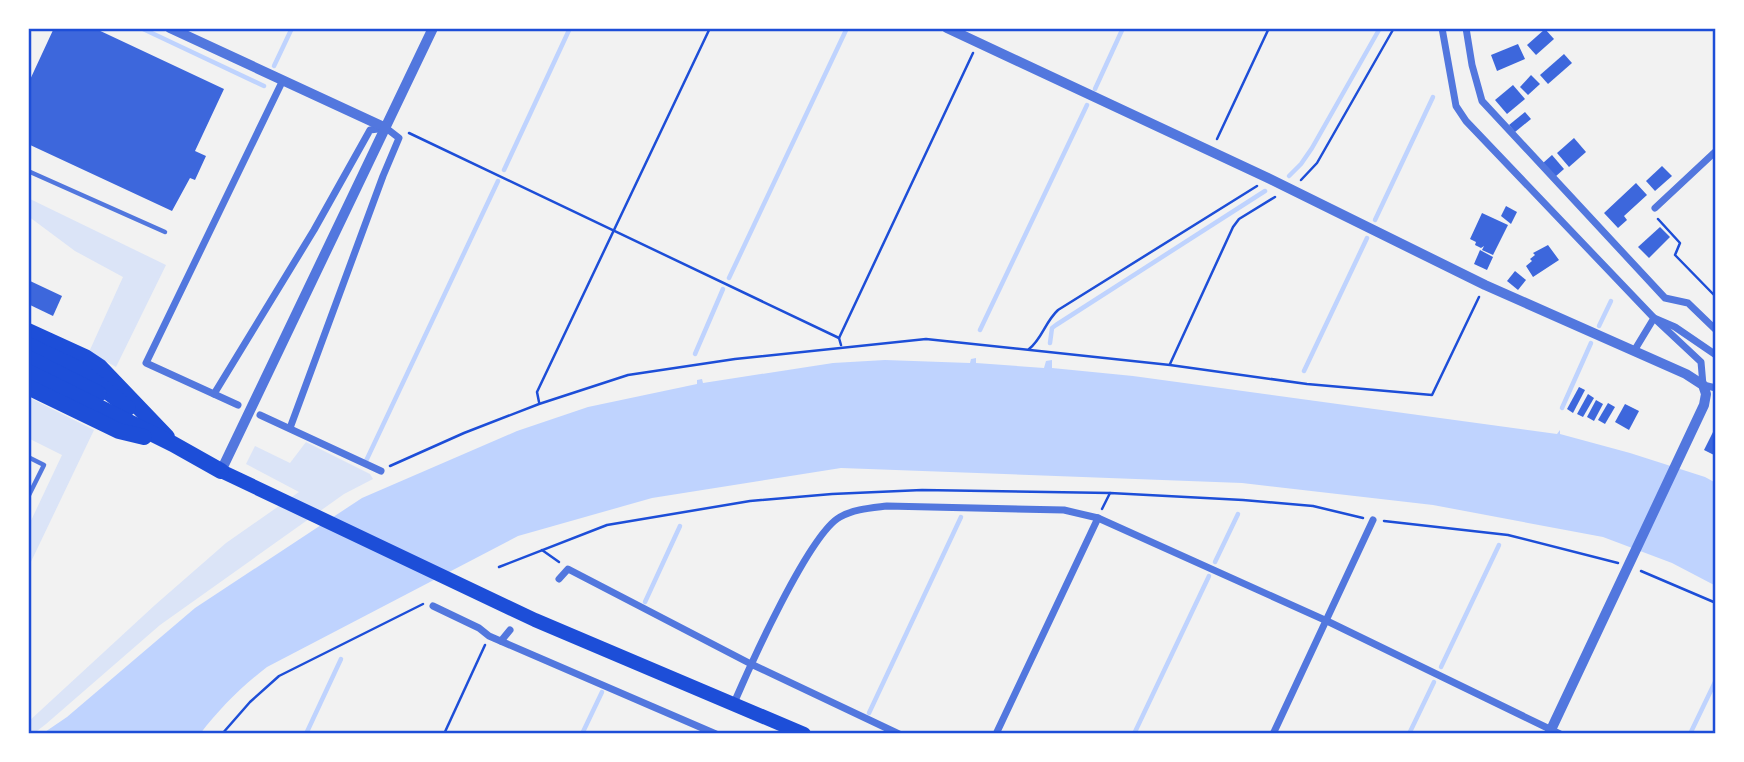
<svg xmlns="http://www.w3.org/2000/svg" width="1744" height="762" font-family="'Roboto Condensed',sans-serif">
	<rect width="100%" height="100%" fill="#f2f2f2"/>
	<g fill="#dbe4f7">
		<polygon points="28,198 166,265 116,367 89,352 123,277 75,251 28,216"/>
		<polygon points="28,397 94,430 28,568 28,527 62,455 28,438"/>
		<polygon points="306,442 370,474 373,479 344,494 160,625 46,724 33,734 28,734 28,722 155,605 226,543 299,492 246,464 255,446 290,463"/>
	</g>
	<path fill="#bfd3fe" d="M976 358V363L1044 368 1046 361 1052 360V368L1133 376 1557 434 1560 430V434L1630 453 1705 477 1716 483V586L1672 563 1603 537 1433 505 1242 483 841 468 652 498 518 536 267 667C241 687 220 708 200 734H42L67 717 195 608 362 498 517 431 588 407 697 384V380L702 379 703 383 833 363 885 360 970 363 971 359Z"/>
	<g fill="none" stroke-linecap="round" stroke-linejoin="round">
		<g stroke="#bfd3fe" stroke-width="4.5">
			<polyline points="141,28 264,86"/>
			<polyline points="274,66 292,28"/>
			<polyline points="1095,89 1123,28"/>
			<polyline points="504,170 570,28"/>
			<polyline points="1289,176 1301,164 1312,148 1380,28"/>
			<polyline points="1375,220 1433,97"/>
			<polyline points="729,278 847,28"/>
			<polyline points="1599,326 1611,301"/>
			<polyline points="980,330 1087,105"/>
			<polyline points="1050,343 1052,328 1056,325 1265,191"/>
			<polyline points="695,354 723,289"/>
			<polyline points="1304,371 1367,238"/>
			<polyline points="1562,408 1591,343"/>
			<polyline points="366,461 498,181"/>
			<polyline points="1215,562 1238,514"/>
			<polyline points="645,602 680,526"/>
			<polyline points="1441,667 1499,545"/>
			<polyline points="869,713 961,517"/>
			<polyline points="306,734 341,659"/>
			<polyline points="582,734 602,692"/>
			<polyline points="1134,734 1209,576"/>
			<polyline points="1409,734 1434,682"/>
			<polyline points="1690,734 1716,680"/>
		</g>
	</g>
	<g fill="#3d67dc">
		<polygon points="54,28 94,28 224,89 195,151 206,156 195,180 190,178 172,211 28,144 28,84"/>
		<polygon points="1545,29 1554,39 1536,55 1527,45"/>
		<polygon points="1518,44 1525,59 1497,71 1491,55"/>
		<polygon points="1564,54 1572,63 1548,84 1540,75"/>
		<polygon points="1531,75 1540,84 1528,95 1520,87"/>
		<polygon points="1513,85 1525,99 1507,114 1495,100"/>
		<polygon points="1525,112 1531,119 1515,132 1509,125"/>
		<polygon points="1574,138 1586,152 1569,167 1557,153"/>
		<polygon points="1552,155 1564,169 1555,177 1543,163"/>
		<polygon points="1662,166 1672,176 1655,191 1646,181"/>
		<polygon points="1636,183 1647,195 1624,216 1627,220 1618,228 1604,213"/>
		<polygon points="1506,206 1517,212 1511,224 1501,216"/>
		<polygon points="1482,213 1508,225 1493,255 1482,250 1484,246 1481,248 1475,245 1476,242 1470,239"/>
		<polygon points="1660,227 1670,237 1649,258 1638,247"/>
		<polygon points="1548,245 1559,260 1533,277 1526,266 1532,261 1530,259 1535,255 1533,253"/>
		<polygon points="1480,250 1493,257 1487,270 1474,264"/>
		<polygon points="1515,271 1526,280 1518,290 1507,281"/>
		<polygon points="28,280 62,296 53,316 28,304"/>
		<polygon points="1579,387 1585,390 1573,413 1567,409"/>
		<polygon points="1588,394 1594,398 1583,417 1577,414"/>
		<polygon points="1596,400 1603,404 1594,421 1587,417"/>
		<polygon points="1608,403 1615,407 1605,424 1598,420"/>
		<polygon points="1625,404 1639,411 1629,430 1615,422"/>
		<polygon points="1716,426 1716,456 1704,450"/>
	</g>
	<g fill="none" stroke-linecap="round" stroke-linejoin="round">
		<g stroke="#1d4ed8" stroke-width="2.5">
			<polyline points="409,133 839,338"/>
			<polyline points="1217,139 1269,28"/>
			<polyline points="1301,180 1317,163 1394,28"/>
			<polyline points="1658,219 1680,243 1675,255 1716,297"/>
			<polyline points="841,345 839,338 973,53"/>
			<path d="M1029 349C1042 339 1045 322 1058 310L1257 186"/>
			<polyline points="1170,364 1233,227 1239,219 1275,197"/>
			<polyline points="539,402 537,392 710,28"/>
			<polyline points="390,466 464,433 539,404 628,375 735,359 926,339 1170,365 1307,384 1432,395 1479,297"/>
			<polyline points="1102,509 1110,493 1243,500 1313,506 1363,518"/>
			<polyline points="1384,521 1508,535 1618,563"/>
			<polyline points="542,550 559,562"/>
			<polyline points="499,567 607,525 750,501 832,494 922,490 1110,493"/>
			<polyline points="1641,571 1716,603"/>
			<polyline points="222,734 250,702 279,676 423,604"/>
			<polyline points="444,734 485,645"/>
		</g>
		<g stroke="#5277de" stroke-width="4.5">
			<polyline points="28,171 165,232"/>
			<polyline points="28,457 44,465 28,497"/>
		</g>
		<g stroke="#5277de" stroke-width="7">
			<polyline points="1442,28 1456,106 1466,121 1654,318 1701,362 1703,385 1716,388"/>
			<polyline points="1466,28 1472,65 1482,101 1665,298 1688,303 1716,330"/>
			<polyline points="1655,208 1716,151"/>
			<polyline points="1634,351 1654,318 1675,327 1716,355"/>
			<polyline points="214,394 314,230 370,130 386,128 399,138 383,176 290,428"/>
			<polyline points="238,405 146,363 283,80"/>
			<polyline points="260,415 381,471"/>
			<polyline points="559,579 568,569 751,664 899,734"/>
			<polyline points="433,606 479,628 489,636 716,734"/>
			<polyline points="501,641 510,630"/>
			<path d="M734 703C750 666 809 534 840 517 854 509 871 508 887 506L1064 510 1098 518 1327 621 1560 734"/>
			<polyline points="996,734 1098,518"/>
			<polyline points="1273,734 1373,520"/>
		</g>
		<g stroke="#5277de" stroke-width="10">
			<polyline points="170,28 386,128"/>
			<polyline points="947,28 1268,178 1485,285 1686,374 1703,385 1706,394 1704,405 1549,734"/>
			<polyline points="221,471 433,28"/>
		</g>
		<polyline stroke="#1d4ed8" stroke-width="14" points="221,471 535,620 804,734"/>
		<g stroke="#1d4ed8" stroke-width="16">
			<polyline points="28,331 85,357 100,367 167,437"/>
			<polyline points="28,345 79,369 128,408"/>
			<polyline points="28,358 99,394"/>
			<polyline points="28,372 173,444 221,471"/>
			<polyline points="28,387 119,431 144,437"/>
		</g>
	</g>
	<rect width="1744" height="762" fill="none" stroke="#ffffff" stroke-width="60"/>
	<rect x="30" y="30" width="1684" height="702" fill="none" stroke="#1d4ed8" stroke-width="2.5"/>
</svg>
